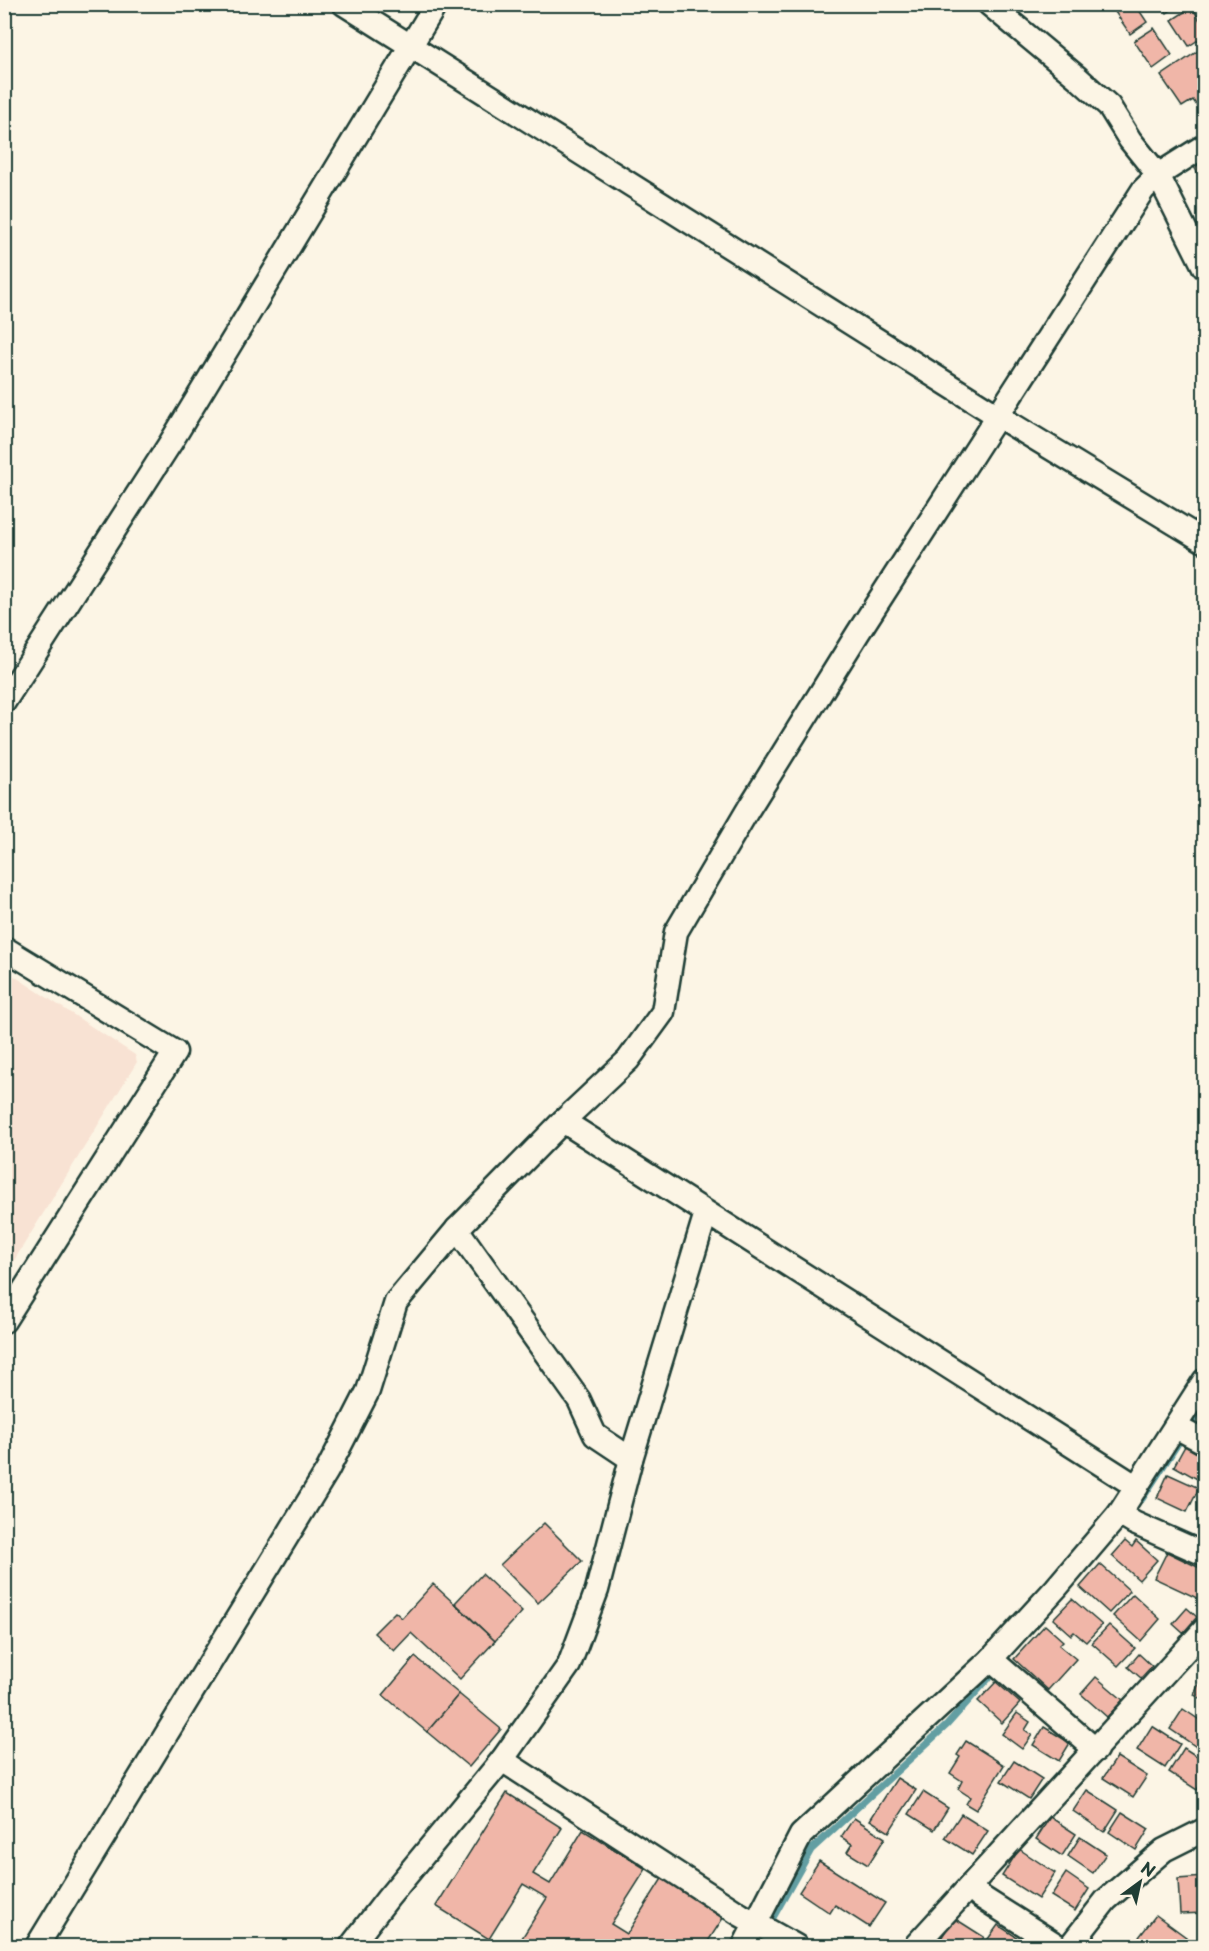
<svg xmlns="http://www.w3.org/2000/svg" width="1209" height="1951" font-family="'Playpen Sans',sans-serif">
	<rect width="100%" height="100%" fill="#fcf5e5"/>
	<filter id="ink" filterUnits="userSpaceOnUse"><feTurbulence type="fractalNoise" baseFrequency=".0167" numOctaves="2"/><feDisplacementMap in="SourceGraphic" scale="12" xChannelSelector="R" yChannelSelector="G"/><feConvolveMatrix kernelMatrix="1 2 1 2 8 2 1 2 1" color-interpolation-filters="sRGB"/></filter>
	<g filter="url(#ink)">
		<polygon fill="#f8e2d3" points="5,970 135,1055 137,1062 5,1275"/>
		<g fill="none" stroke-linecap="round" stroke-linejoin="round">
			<g stroke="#629ea2" stroke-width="7">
				<polyline points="1142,1499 1204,1403"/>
				<polyline points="757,1946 811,1850 947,1725 989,1678"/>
			</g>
		</g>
		<g fill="#f0b6a8" stroke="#1f3d34" stroke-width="1.5">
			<polygon points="1119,4 1135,4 1147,22 1130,34 1113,9"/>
			<polygon points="1162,4 1180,4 1167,13"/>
			<polygon points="1192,7 1204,27 1204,36 1189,46 1172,20"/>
			<polygon points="1154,28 1172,55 1153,69 1134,41"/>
			<polygon points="1204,47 1204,116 1193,100 1182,107 1161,76"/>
			<polygon points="1204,153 1204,185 1191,161"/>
			<polygon points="1185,1446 1204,1457 1204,1469 1199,1480 1174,1466"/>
			<polygon points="1168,1474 1199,1488 1187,1512 1157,1498"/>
			<polygon points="544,1523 582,1561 538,1603 500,1565"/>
			<polygon points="1125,1541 1132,1547 1136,1541 1157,1560 1139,1580 1112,1556"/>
			<polygon points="1167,1552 1204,1570 1204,1587 1199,1599 1154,1578"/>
			<polygon points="1100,1564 1130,1591 1109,1613 1080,1587"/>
			<polygon points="482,1574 522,1612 495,1641 455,1603"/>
			<polygon points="433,1584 495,1641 460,1679 411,1633 394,1651 374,1633 395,1612 402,1618"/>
			<polygon points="1133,1594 1160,1619 1141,1641 1113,1616"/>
			<polygon points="1072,1599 1102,1625 1086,1642 1074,1632 1071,1635 1053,1619"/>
			<polygon points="1187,1608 1197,1617 1183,1633 1173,1624"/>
			<polygon points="1045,1625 1063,1641 1059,1645 1076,1659 1048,1690 1014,1659"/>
			<polygon points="1109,1625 1135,1648 1118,1666 1092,1643"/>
			<polygon points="1139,1654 1152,1666 1141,1678 1128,1667"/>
			<polygon points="415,1657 459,1694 427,1732 383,1695"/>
			<polygon points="1204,1672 1204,1700 1194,1695"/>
			<polygon points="1096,1677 1123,1700 1107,1717 1081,1694"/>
			<polygon points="996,1682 1020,1703 1002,1723 978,1701"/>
			<polygon points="459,1694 501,1729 469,1767 427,1732"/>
			<polygon points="1183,1709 1204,1723 1204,1752 1170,1729"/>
			<polygon points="1017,1713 1030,1722 1025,1730 1032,1735 1022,1749 1002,1734"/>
			<polygon points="1152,1726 1180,1744 1165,1768 1137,1750"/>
			<polygon points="1044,1727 1070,1743 1059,1761 1033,1745"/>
			<polygon points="966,1741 1004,1765 976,1810 966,1804 970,1797 958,1789 962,1781 950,1773 960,1757 957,1755"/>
			<polygon points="1184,1748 1204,1761 1204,1778 1197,1790 1169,1772"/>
			<polygon points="1117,1757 1147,1776 1133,1797 1103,1778"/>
			<polygon points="1014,1761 1042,1779 1029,1799 1001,1781"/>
			<polygon points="897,1778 916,1790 889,1832 870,1820"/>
			<polygon points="1087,1790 1118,1810 1104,1832 1073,1811"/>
			<polygon points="923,1792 948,1808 934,1830 909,1814"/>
			<polygon points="507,1793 562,1828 533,1874 550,1884 583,1830 646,1869 611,1924 627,1934 663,1877 725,1915 705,1946 611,1946 601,1940 597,1946 517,1946 547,1898 523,1884 489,1939 436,1906"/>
			<polygon points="1122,1812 1149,1829 1136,1850 1109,1832"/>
			<polygon points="961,1814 988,1831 972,1855 945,1838"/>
			<polygon points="1050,1817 1076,1834 1062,1856 1036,1839"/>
			<polygon points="854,1818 885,1838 868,1865 847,1852 852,1844 841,1837"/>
			<polygon points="1080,1837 1106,1854 1093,1873 1068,1856"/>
			<polygon points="1019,1849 1055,1873 1038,1899 1002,1876"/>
			<polygon points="819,1861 885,1903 869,1927 835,1905 830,1913 799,1892"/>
			<polygon points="1066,1873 1089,1889 1075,1911 1051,1896"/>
			<polygon points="1204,1877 1204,1913 1180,1914 1178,1879"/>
			<polygon points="1156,1915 1194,1943 1192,1946 1152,1946 1139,1937"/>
			<polygon points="954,1918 984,1937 978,1946 936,1946"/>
			<polygon points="998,1925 1030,1946 983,1946"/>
		</g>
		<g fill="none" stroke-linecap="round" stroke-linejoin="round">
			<defs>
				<g id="minor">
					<polyline points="344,4 998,416 1204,541"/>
					<polyline points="989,4 1078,78 1109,106 1130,140 1158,175 1204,267"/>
					<polyline points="4,702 171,442 436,4"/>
					<polyline points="4,948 175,1052 4,1321"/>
					<polyline points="563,1121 1137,1487"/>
					<polyline points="457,1229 579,1400 595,1435 631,1459"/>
					<polyline points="1176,1427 1204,1442"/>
					<polyline points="1119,1514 1134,1523 1204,1554"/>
					<polyline points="991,1659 1096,1750"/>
					<polyline points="502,1760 741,1915 796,1946"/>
					<polyline points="970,1887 981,1897 1058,1946"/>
					<polyline points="37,1946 327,1471 368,1391 396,1302 457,1229 563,1121 628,1060 663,1012 676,932 749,808 858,633 1143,190 1158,175 1204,146"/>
					<polyline points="351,1946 388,1898 502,1760 569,1665 597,1590 631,1459 706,1213"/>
					<polyline points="744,1946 801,1835 991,1659 1056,1588 1119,1514 1204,1381"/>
					<polyline points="915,1946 1204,1630"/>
					<polyline points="1070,1946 1106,1900 1164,1850 1204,1830"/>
				</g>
			</defs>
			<use href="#minor" stroke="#1f3d34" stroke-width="27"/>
			<use href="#minor" stroke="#fcf5e5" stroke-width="22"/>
		</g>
	</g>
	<rect width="1209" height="1951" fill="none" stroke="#fcf5e5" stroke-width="24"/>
	<rect x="12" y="12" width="1185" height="1927" fill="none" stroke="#1f3d34" stroke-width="2" filter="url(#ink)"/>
	<g transform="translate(1140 1882) rotate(33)" stroke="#fcf5e5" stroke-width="4.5" paint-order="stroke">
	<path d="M0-4.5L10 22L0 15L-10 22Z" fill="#1f3d34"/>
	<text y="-9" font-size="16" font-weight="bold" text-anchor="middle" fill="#1f3d34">N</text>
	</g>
</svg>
